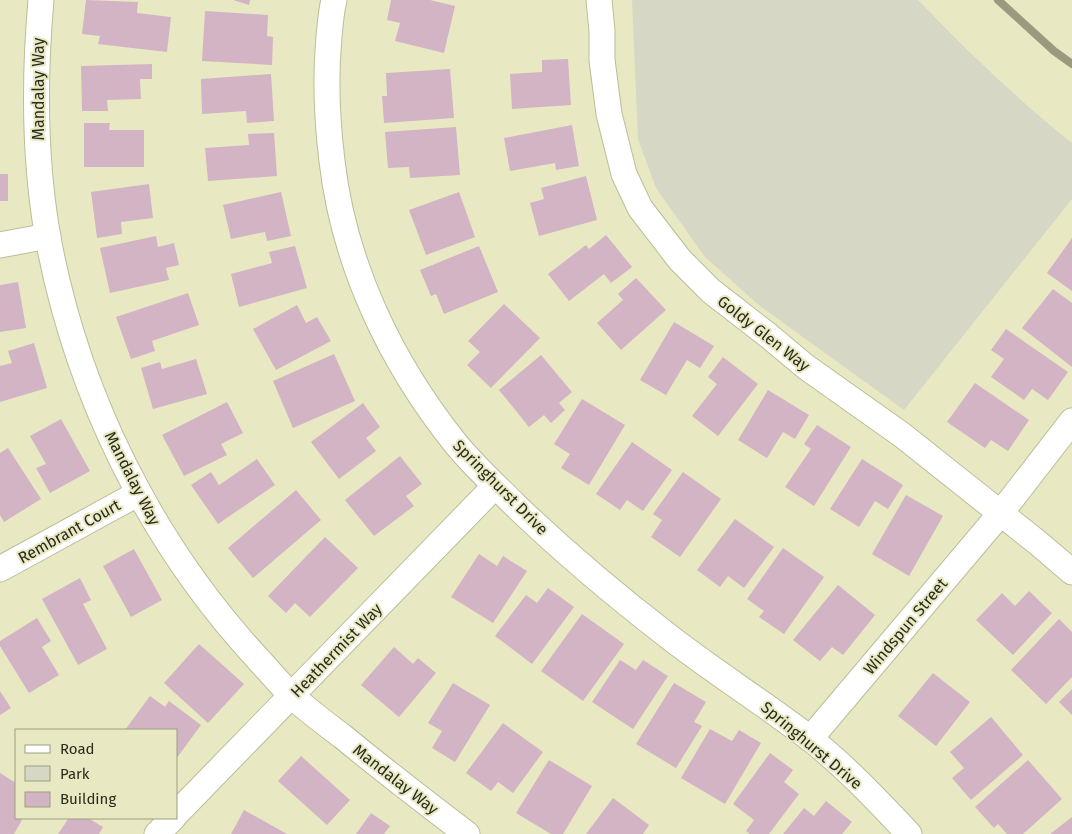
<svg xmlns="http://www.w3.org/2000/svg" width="1072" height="834" font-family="'Fira Sans',sans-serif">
	<rect width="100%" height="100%" fill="#e8e9c3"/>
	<path fill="#d6d7c4" d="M632 0H918C967 51 1017 99 1072 143V199L904 410 760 306 705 257 656 188 638 139Z"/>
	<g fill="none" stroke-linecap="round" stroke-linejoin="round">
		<polyline stroke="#9a9b7e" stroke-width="8" points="998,0 1054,51 1072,64"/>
	</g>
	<g fill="#d2b4c5">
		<polygon points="86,0 138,2 137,13 171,17 167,52 98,44 100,36 82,34"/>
		<polygon points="233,0 250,0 249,5"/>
		<polygon points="391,0 430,0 455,6 444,53 395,41 400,23 387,20"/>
		<polygon points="205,11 268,15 267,36 273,37 272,65 202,61"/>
		<polygon points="568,59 571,105 512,109 510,74 542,72 542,60"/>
		<polygon points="152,64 152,79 140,79 141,99 107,100 108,111 82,111 81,66"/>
		<polygon points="450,69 454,118 384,123 382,96 387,96 386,73"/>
		<polygon points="271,74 274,121 247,123 246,111 202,114 201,79"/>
		<polygon points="84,123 110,123 109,130 144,130 144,167 84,167"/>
		<polygon points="572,125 579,166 556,170 555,163 510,171 504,138"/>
		<polygon points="456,127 460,175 410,178 409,167 388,168 385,132"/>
		<polygon points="274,133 277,176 208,181 205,148 249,145 248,134"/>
		<rect x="0" y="174" width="8" height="27"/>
		<polygon points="586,176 597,220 539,236 530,203 544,199 541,188"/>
		<polygon points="149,184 153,218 121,222 122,234 97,238 91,192"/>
		<polygon points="281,192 291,236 267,241 265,232 231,239 223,205"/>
		<polygon points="459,192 475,237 426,255 409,210"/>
		<polygon points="606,235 632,267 611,283 604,274 569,301 548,274 586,245 589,249"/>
		<polygon points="156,236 158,247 174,243 179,265 166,268 169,280 110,293 100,248"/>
		<polygon points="1072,238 1072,291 1047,273"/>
		<polygon points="295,246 307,288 239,307 231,274 272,263 269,252"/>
		<polygon points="479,246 498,292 444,314 436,294 431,296 420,270"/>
		<polygon points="636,278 666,310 621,350 597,323 623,300 618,294"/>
		<polygon points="18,282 26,328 0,332 0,285"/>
		<polygon points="1053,289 1072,303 1072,367 1022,328"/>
		<polygon points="188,293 199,325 152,341 155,351 131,359 116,317"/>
		<polygon points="504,304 540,338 491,388 467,365 480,352 468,341"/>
		<polygon points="297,305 306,323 317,317 331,341 276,370 253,329"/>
		<polygon points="674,322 714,346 700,368 687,360 666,395 640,380"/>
		<polygon points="1006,329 1068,372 1048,400 1032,389 1024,400 991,377 1004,359 991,350"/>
		<polygon points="34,343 47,388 0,402 0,366 12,363 8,351"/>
		<polygon points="334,354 355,401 293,428 273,381"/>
		<polygon points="541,355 572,392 559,403 565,410 551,423 544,415 529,427 499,390"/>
		<polygon points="723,357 758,384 718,436 692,416 717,384 708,377"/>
		<polygon points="196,359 207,394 153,409 141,368 160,362 162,369"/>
		<polygon points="975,383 1029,420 1008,451 991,440 985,448 947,422"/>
		<polygon points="768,390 809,415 795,439 783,432 767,458 738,440"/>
		<polygon points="582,399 625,425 589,485 561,468 570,454 554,444"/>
		<polygon points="227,402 243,433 221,444 227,455 184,476 162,435"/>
		<polygon points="363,403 380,427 366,438 376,451 339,479 311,442"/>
		<polygon points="61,419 90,471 50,493 36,468 46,464 30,436"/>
		<polygon points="817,425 851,447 814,506 785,487 811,449 804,444"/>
		<polygon points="632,442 672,470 643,511 627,500 620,510 596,494"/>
		<polygon points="8,448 41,499 4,522 0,515 0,453"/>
		<polygon points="400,456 422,484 406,496 414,506 374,536 345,500"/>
		<polygon points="257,459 275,485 218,524 191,485 211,472 219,485"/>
		<polygon points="862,459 903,485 888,509 875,501 859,527 830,509"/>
		<polygon points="683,472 721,499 680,557 651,537 662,520 653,514"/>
		<polygon points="296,490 321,520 253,578 228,548"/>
		<polygon points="906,495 943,516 909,576 872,554"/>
		<polygon points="735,519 774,547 744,588 728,576 720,587 697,570"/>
		<polygon points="325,537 358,568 310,617 295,603 286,613 268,596"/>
		<polygon points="783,548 824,577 784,634 759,617 764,611 747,599"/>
		<polygon points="134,549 162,600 131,617 103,566"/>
		<polygon points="479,554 497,566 503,556 527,571 493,623 451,597"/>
		<polygon points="80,578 91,600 83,604 107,649 78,665 42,599"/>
		<polygon points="838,585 875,615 843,655 832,647 820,661 793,640"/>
		<polygon points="548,588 574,607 532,664 495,636 526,595 537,603"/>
		<polygon points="1029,591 1052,613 1013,655 976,620 1002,593 1015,606"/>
		<polygon points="582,614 624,644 583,701 541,671"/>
		<polygon points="37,618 51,641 42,647 59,675 29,693 0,646 0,641"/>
		<polygon points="1059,619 1072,632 1072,677 1046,704 1011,670"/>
		<polygon points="199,644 244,684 208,723 164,683"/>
		<polygon points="394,647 413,664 418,658 436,673 399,717 361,685"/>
		<polygon points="620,660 636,670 643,660 668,676 633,729 592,702"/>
		<polygon points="933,673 970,702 936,746 898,716"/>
		<polygon points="453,683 490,705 455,762 432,748 442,731 428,723"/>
		<polygon points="674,683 706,702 694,722 702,726 676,768 636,744"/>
		<polygon points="1072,689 1072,715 1059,702"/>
		<polygon points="0,691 11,708 0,715"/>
		<polygon points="150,696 165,707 169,701 201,725 176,759 176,730 125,730"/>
		<polygon points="991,717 1023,755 971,800 952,778 964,768 950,752"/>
		<polygon points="503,723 543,752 513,793 498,782 491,791 466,773"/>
		<polygon points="710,729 732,741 739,730 761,743 725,804 681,778"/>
		<polygon points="770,753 793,770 784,782 799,794 769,834 750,834 746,831 754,820 733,804"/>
		<polygon points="301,756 350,800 327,825 278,781"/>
		<polygon points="549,760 592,786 563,834 551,834 516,813"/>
		<polygon points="1028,760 1062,799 1023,834 1007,834 998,824 994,828 975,807"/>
		<polygon points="0,773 16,783 16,818 22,820 14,834 0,834"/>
		<polygon points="613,798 649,825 643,834 586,834"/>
		<polygon points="826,801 852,822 842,834 783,834 804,808 814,816"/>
		<polygon points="244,810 287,834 231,834"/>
		<polygon points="371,813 390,826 384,834 356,834"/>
		<polygon points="1072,817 1072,834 1050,834"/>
		<polygon points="69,818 88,818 103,827 99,834 58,834"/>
	</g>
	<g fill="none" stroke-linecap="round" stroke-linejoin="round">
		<defs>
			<g id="minor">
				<path d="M41 0C34 79 34 159 48 238 77 394 150 542 258 659 269 671 280 684 292 696 307 710 325 723 342 736 383 770 425 802 467 834"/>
				<path d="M334 0C331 12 330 25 329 37 325 79 327 120 332 161 344 265 391 363 456 444 474 466 496 486 516 506 564 552 615 595 668 636 713 671 762 702 808 737 845 766 877 800 909 834"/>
				<polyline points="599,0 602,31 602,60 609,114 624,174 640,208 680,260 711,291 769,336 806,367 902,435 1038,543 1072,572"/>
				<polyline points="0,245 48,236"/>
				<polyline points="0,569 139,493"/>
				<polyline points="810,739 1000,514 1072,421"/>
				<polyline points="176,814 495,486"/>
				<polyline points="157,834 173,818"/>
			</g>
		</defs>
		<use href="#minor" stroke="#bcbd99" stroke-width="27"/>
		<use href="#minor" stroke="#fff" stroke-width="25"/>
	</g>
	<g text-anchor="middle" stroke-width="4" stroke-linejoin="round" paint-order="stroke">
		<g font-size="16" fill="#2a2a1c" stroke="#e8e9c3">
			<text transform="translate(38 89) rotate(-90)" y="6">Mandalay Way</text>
			<text transform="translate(764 333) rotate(38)" y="6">Goldy Glen Way</text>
			<text transform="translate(133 478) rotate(63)" y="6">Mandalay Way</text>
			<text transform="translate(501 487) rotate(45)" y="6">Springhurst Drive</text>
			<text transform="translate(69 531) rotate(-29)" y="6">Rembrant Court</text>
			<text transform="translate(905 626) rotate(-50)" y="6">Windspun Street</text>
			<text transform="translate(336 650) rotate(-46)" y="6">Heathermist Way</text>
			<text transform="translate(812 745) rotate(40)" y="6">Springhurst Drive</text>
			<text transform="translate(396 779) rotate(38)" y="6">Mandalay Way</text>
		</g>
	</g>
	<rect x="15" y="729" width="162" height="90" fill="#e8e9c3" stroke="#9c9d80"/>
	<rect x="25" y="745" width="25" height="8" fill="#ffffff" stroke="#9c9d80"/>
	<text x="60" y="754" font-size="15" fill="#2a2a1c">Road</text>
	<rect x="25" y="766" width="25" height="15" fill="#d6d7c4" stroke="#9c9d80"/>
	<text x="60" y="779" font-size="15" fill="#2a2a1c">Park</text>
	<rect x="25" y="792" width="25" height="15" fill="#d2b4c5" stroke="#9c9d80"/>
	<text x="60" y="804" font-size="15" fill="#2a2a1c">Building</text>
</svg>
